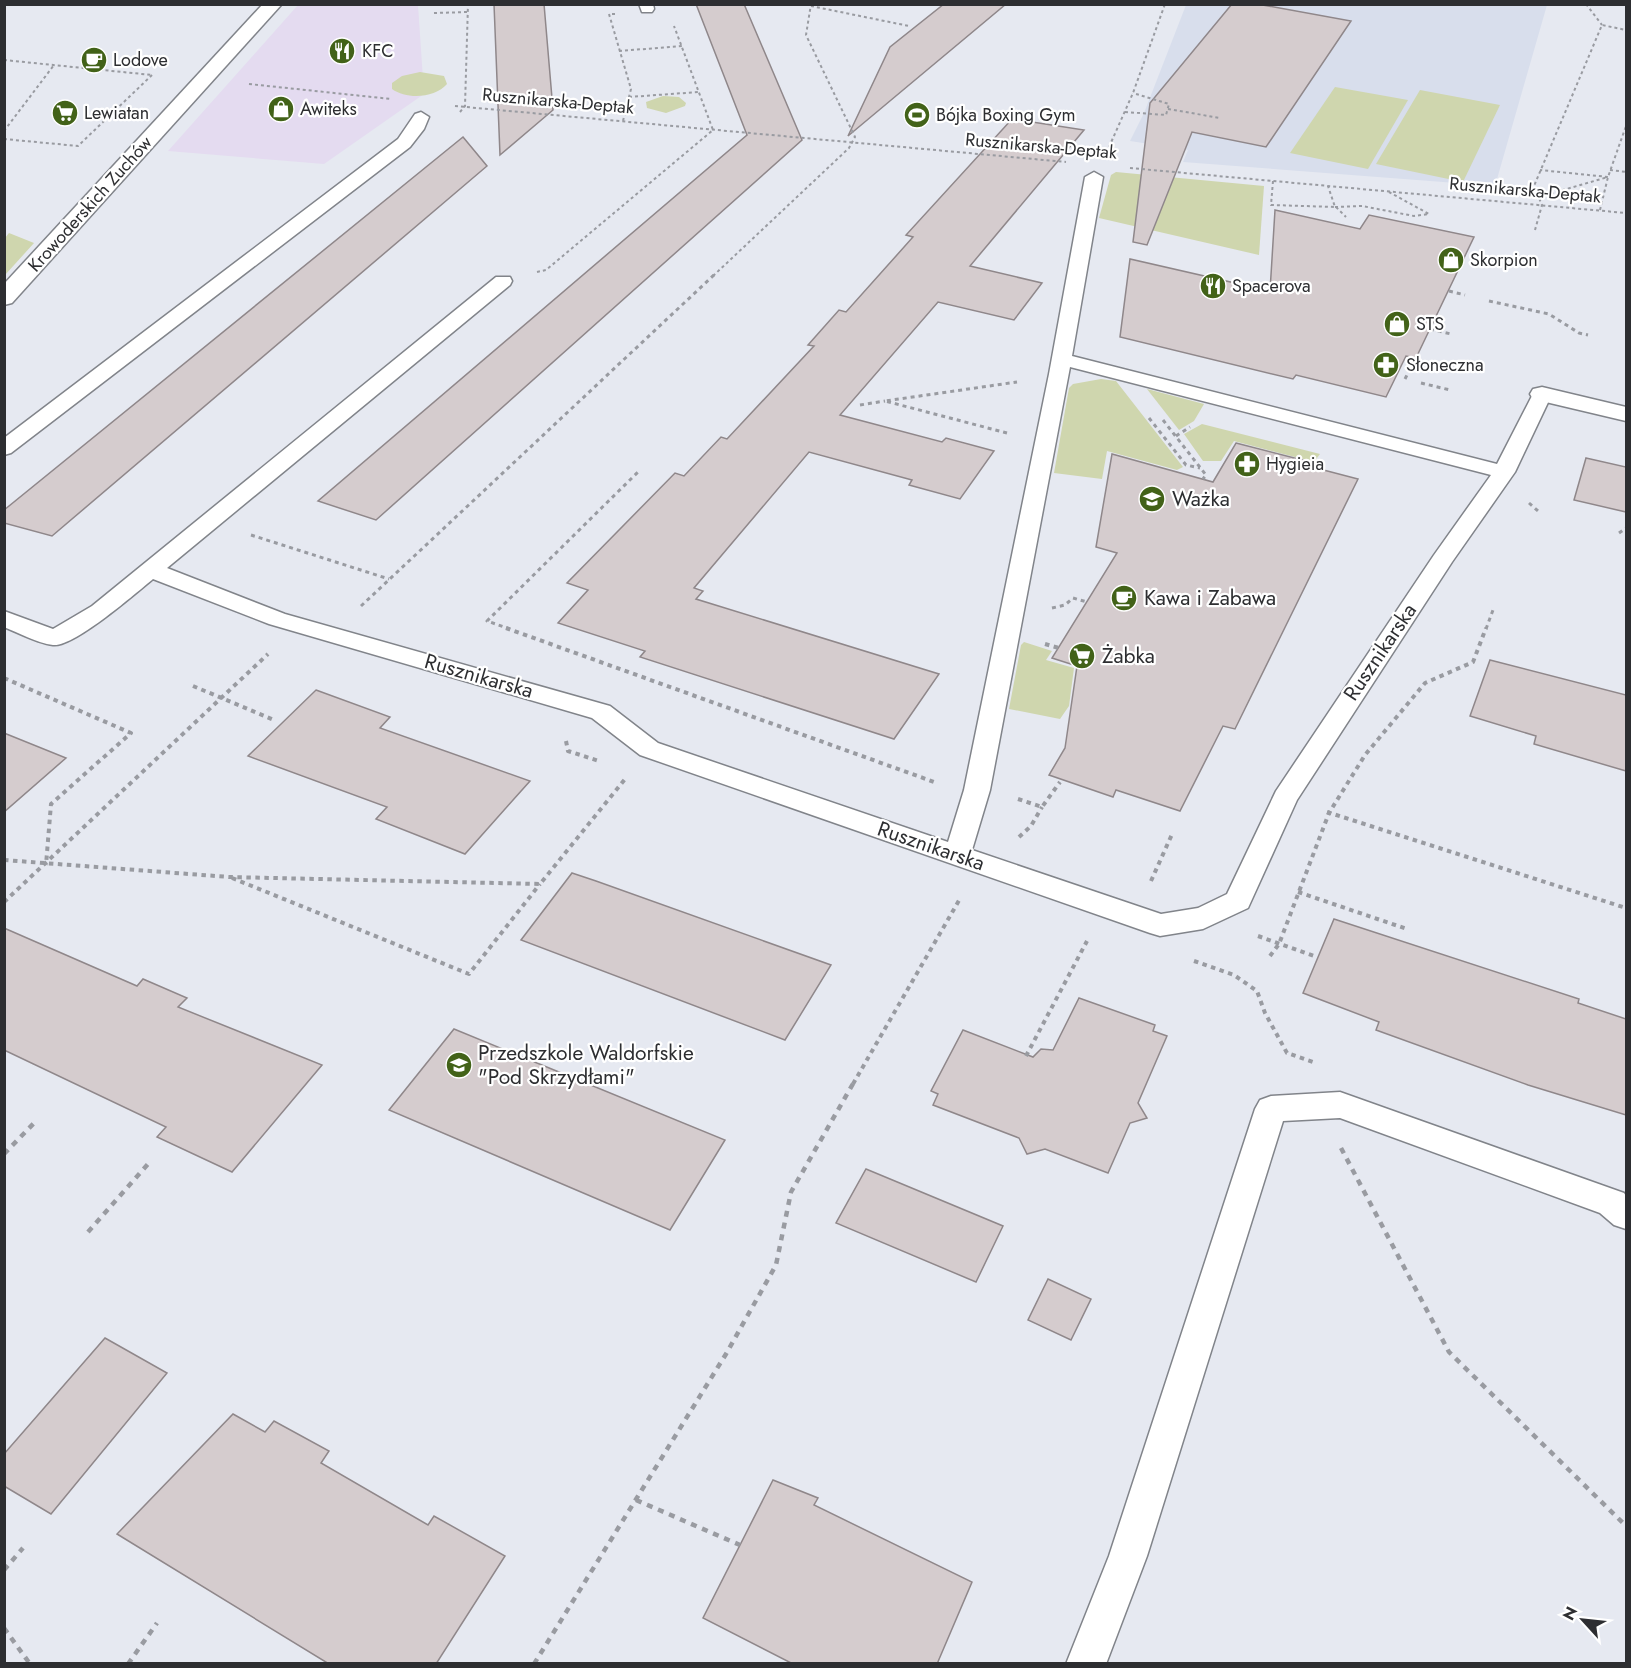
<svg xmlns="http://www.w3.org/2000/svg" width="1631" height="1668" font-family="Jost,sans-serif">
	<rect width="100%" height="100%" fill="#e6e9f1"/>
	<polygon fill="#e4dbf0" points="298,5 418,5 424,94 324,164 168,151"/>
	<polygon fill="#d8deec" points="1186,5 1545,4 1547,5 1495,186 1183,162 1188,150 1130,141 1144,113"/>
	<g fill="#cfd6ae">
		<path d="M420 72 444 76 447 84C435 98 407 100 392 89V83L402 76Z"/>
		<polygon points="1335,87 1408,100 1368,169 1290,153"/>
		<polygon points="1420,90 1500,105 1463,182 1376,164"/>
		<polygon points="663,96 679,97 686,103 685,106 666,113 647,108 646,102"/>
		<polygon points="1116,172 1264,186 1259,255 1099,218 1111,175"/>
		<polygon points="9,233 34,243 5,275 5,238"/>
		<polygon points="1101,379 1116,381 1183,467 1177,470 1107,451 1102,479 1054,473 1069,388 1073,384"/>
		<polygon points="1147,389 1204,404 1194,421 1179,430"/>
		<polygon points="1202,424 1320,454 1314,462 1234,441 1221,461 1203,461 1184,434"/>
		<polygon points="1024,642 1052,651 1046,660 1074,668 1069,706 1060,719 1009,709 1021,645"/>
	</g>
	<g fill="#d5ccce" stroke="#8f878a" stroke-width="1.5">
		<polygon points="494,4 544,4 553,110 500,155"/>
		<polygon points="696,4 744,4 802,140 376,520 318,501 747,135"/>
		<polygon points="944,4 1006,4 848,136 890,47"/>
		<polygon points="1232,4 1257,4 1351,21 1266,147 1192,132 1147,245 1133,242 1150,103"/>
		<polygon points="1012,119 1084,130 970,266 1042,283 1014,320 938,302 840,415 942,442 946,438 994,451 960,499 909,485 912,480 809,452 694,588 703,591 696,599 939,674 894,739 640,657 645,651 558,623 588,590 567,583 675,473 684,476 721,437 727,439 814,346 808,345 839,310 846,312 913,237 906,235"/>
		<polygon points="463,137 487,166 52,536 4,523 4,510"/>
		<polygon points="1275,210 1360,229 1369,215 1474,237 1416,358 1406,356 1386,397 1296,375 1293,379 1120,337 1130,259 1270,291"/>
		<polygon points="1236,443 1314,463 1312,467 1358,479 1235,729 1223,726 1180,811 1116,790 1113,797 1049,775 1065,748 1077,666 1052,658 1117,553 1096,547 1112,454 1213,482"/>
		<polygon points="1586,458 1626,467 1626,512 1574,500"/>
		<polygon points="1490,660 1626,695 1626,771 1534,744 1536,736 1470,716"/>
		<polygon points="316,690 390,717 380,728 530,781 465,854 376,819 387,807 248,756"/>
		<polygon points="4,733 66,758 4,812"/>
		<polygon points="572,873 596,881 831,965 785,1040 521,940"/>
		<polygon points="1334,919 1579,999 1578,1003 1626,1019 1626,1115 1528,1085 1376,1030 1379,1022 1303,993"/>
		<polygon points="4,928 137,986 143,979 187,998 178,1007 322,1065 232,1172 157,1137 166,1127 4,1050"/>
		<polygon points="1079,998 1155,1025 1153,1031 1167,1036 1138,1103 1147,1118 1130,1123 1108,1173 1045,1149 1027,1154 1019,1138 933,1105 938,1094 931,1091 963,1030 1033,1057 1041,1049 1053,1050"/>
		<polygon points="454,1029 725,1140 670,1230 389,1110"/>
		<polygon points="866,1169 1003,1226 976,1282 836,1223"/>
		<polygon points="1048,1279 1091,1299 1071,1340 1028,1320"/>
		<polygon points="105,1338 167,1373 51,1514 4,1486 4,1454"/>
		<polygon points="233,1414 265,1432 274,1421 329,1451 321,1463 428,1525 434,1516 505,1556 436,1664 329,1664 117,1534"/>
		<polygon points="773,1480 818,1498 814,1505 972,1582 937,1664 793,1664 703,1618"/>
	</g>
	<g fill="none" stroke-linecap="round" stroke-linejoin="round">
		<defs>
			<g id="service">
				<polygon points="639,4 653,4 654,9 652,12 642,12"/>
				<polygon points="421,112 429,117 424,129 410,147 11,453 4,455 4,438 398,139 415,114"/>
				<path d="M1094 172 1103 177 1072 356 1497 464 1535 390H1549L1552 394 1515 472 1452 562 1297 800 1248 908 1203 929 1160 936 1150 933 640 755 592 718 269 624 153 579C136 593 73 648 53 645 37 643 19 633 4 627V611L53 629 92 606 496 277H510L512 281 510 285 167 568 285 614 610 706 658 743 948 842 964 790 1049 374 1085 177ZM1070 367 1491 475 1434 555 1276 791 1227 894 1198 908 1161 914 972 850 990 790Z"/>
				<polygon points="1340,1092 1624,1193 1626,1196 1626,1229 1614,1225 1600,1213 1340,1118 1283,1121 1147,1556 1106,1664 1066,1664 1109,1556 1255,1109 1260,1100 1271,1096"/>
			</g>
			<g id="minor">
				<polygon points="263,4 282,4 12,303 4,305 4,284"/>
				<polygon points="1542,387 1626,407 1626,421 1533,399 1530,394 1533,389"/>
			</g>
		</defs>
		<use href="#service" stroke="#81848a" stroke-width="3"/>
		<use href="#minor" stroke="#81848a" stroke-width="3"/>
		<g stroke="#999ba1" stroke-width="2" stroke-dasharray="3 3" stroke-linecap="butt">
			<polyline points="1586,4 1602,25"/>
			<polyline points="4,6 7,4"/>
			<polyline points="811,6 909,26"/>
			<polyline points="434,13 468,12"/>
			<polyline points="615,14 609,14 631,89 623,121"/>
			<polyline points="619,51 683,46"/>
			<polyline points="4,60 152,75"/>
			<polyline points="249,84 391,99"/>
			<polyline points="629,97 699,92"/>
			<polyline points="455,106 1066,162"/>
			<polyline points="1168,109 1220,118"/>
			<polyline points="460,112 465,106 468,4"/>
			<polyline points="1125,112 1166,115 1169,104 1133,93"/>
			<polyline points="4,131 54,65"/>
			<polyline points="4,139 78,146 152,75"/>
			<polyline points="1109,147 1133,93 1165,4"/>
			<polyline points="1130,168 1626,213"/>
			<polyline points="1610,170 1626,172"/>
			<polyline points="1273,181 1271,205 1335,207 1328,186"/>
			<polyline points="1539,197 1608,177 1540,170"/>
			<polyline points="1335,207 1362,206 1414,216 1429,214 1389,192"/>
			<polyline points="1336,207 1346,217"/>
			<polyline points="1600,210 1608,177 1626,126"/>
			<polyline points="1535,230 1542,205 1534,186 1602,25 1626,30"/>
			<polyline points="537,272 546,270 713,130 674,26"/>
			<polyline points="713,276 849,148 855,137 806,35 811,4"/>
		</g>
		<g stroke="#999ba1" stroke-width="3" stroke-dasharray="4 4" stroke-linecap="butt">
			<polyline points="1449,291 1465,295"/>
			<polyline points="1489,301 1549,314 1579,333 1588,335"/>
			<polyline points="1430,329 1451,334"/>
			<polyline points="1405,379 1412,365"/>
			<polyline points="1421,383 1450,390"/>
			<polyline points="860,405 885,401"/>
			<polyline points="1149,418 1186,465 1200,468"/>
			<polyline points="1163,420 1206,475 1203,479"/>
			<polyline points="1007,433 885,401 1017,382"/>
			<polyline points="1176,436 1190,427"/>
			<polyline points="1529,503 1538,511"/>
			<polyline points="1619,533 1626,528"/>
			<polyline points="251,535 389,579"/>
			<polyline points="361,606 715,274"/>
			<polyline points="1052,608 1065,605 1073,598 1087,602"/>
			<polyline points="510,629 487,621 640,470"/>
			<polyline points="1486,629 1493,610"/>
		</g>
		<g stroke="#999ba1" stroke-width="4" stroke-dasharray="4.5 4.5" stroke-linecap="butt">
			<polyline points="506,628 937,783"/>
			<polyline points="1045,644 1059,648"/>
			<polyline points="4,678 131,733 51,804 46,865"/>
			<polyline points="193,686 274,720"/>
			<polyline points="566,741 568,751 599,761"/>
			<polyline points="1018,799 1042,807 1060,782"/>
			<polyline points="1327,812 1626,908"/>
			<polyline points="1019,837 1031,826 1042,807"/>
			<polyline points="4,860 229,877 540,884 626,778"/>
			<polyline points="232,878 469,974 540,884"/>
			<polyline points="1151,881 1173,832"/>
			<polyline points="1298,892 1407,929"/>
			<polyline points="4,902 268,654"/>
			<polyline points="1258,936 1317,957"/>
			<polyline points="1270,956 1279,944 1329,813 1365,755 1425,683 1473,662 1486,628"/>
			<polyline points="1194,961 1234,975 1257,991 1265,1013 1287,1053 1316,1063"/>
			<polyline points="1026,1056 1087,941"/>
			<polyline points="853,1084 961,897"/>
		</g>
		<g stroke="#999ba1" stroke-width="4.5" stroke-dasharray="6 6" stroke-linecap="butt">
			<polyline points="1341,1148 1449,1352 1626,1526"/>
			<polyline points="4,1154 36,1121"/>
			<polyline points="88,1232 148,1164"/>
			<polyline points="636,1500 740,1545"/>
			<polyline points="4,1570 23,1548"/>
			<polyline points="4,1628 30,1664"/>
			<polyline points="128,1664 157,1623"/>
			<polyline points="534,1664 726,1354 776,1265 791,1192 854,1082"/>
		</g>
		<use href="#service" fill="#fff" fill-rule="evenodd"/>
		<use href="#minor" fill="#fff" fill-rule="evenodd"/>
	</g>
	<defs>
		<symbol id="restaurant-disc" viewBox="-11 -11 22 22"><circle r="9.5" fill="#426218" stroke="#fff"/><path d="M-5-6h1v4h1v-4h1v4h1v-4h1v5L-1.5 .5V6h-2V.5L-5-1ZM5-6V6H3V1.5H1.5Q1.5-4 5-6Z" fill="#fff"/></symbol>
		<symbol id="cafe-disc" viewBox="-11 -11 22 22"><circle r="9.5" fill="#426218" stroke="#fff"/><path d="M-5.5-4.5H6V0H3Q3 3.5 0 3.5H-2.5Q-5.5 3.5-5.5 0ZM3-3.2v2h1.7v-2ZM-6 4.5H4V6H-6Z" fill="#fff"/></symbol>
		<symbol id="shop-disc" viewBox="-11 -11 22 22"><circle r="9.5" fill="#426218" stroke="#fff"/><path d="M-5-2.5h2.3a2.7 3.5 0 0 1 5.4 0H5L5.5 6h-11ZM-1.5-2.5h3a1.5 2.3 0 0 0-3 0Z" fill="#fff"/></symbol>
		<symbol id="supermarket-disc" viewBox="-11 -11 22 22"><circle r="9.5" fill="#426218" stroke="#fff"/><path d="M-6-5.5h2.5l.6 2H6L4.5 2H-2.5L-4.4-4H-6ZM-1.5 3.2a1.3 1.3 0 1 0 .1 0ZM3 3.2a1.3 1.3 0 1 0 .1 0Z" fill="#fff"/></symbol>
		<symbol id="stadium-disc" viewBox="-11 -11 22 22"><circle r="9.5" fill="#426218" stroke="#fff"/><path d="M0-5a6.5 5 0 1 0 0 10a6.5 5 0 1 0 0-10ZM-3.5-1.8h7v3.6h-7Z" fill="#fff"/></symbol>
		<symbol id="pharmacy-disc" viewBox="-11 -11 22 22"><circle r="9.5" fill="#426218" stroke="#fff"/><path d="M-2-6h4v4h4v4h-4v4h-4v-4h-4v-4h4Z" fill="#fff"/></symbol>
		<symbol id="school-disc" viewBox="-11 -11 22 22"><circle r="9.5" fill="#426218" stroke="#fff"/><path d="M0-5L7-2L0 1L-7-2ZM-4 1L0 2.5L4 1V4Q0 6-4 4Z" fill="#fff"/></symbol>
	</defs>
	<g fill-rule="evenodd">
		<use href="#restaurant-disc" x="327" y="36" width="30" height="30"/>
		<use href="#cafe-disc" x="79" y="45" width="30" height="30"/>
		<use href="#shop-disc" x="266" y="94" width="30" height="30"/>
		<use href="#supermarket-disc" x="50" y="98" width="30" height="30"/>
		<use href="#stadium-disc" x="902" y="100" width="30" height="30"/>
		<use href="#shop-disc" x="1436" y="245" width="30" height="30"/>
		<use href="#restaurant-disc" x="1198" y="271" width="30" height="30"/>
		<use href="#shop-disc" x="1382" y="309" width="30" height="30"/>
		<use href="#pharmacy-disc" x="1371" y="350" width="30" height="30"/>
		<use href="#pharmacy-disc" x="1232" y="449" width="30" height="30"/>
		<use href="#school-disc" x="1137" y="484" width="30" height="30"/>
		<use href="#cafe-disc" x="1109" y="583" width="30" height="30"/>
		<use href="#supermarket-disc" x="1067" y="641" width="30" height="30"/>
		<use href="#school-disc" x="444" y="1050" width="30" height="30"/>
	</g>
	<g text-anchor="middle" stroke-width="4.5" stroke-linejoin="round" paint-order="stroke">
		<g font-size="18" fill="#2d2e31" stroke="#fff" text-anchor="start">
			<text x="362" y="57">KFC</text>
			<text x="113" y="66">Lodove</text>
			<text x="300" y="115">Awiteks</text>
			<text x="84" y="119">Lewiatan</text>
			<text x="936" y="121">Bójka Boxing Gym</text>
			<text x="1470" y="266">Skorpion</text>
			<text x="1232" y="292">Spacerova</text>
			<text x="1416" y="330">STS</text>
			<text x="1406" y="371">Słoneczna</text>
			<text x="1266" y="470">Hygieia</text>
		</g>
		<g font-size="18" fill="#2d2e31" stroke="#fff">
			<text transform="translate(558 101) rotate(5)" y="6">Rusznikarska-Deptak</text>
			<text transform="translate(1041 146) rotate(5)" y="6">Rusznikarska-Deptak</text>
			<text transform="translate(1525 190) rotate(5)" y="6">Rusznikarska-Deptak</text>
			<text transform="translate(90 204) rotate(-48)" y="6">Krowoderskich Zuchów</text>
		</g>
		<g font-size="21" fill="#2d2e31" stroke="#fff" text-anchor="start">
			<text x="1172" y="506">Ważka</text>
			<text x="1144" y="605">Kawa i Zabawa</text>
			<text x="1102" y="663">Żabka</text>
			<text x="478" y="1060">Przedszkole Waldorfskie<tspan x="478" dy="24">"Pod Skrzydłami"</tspan></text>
		</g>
		<g font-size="21" fill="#2d2e31" stroke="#fff">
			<text transform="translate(1380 652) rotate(-56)" y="7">Rusznikarska</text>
			<text transform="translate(479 676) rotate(16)" y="7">Rusznikarska</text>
			<text transform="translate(931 846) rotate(19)" y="7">Rusznikarska</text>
		</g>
	</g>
	<rect width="1631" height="1668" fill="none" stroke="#2d2e31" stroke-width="12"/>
	<g transform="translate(1583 1620) rotate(297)" stroke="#ffffff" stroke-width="4.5" paint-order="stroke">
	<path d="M0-4.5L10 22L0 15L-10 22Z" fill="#2d2e31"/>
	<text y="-9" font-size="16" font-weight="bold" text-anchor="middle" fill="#2d2e31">N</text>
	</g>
</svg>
